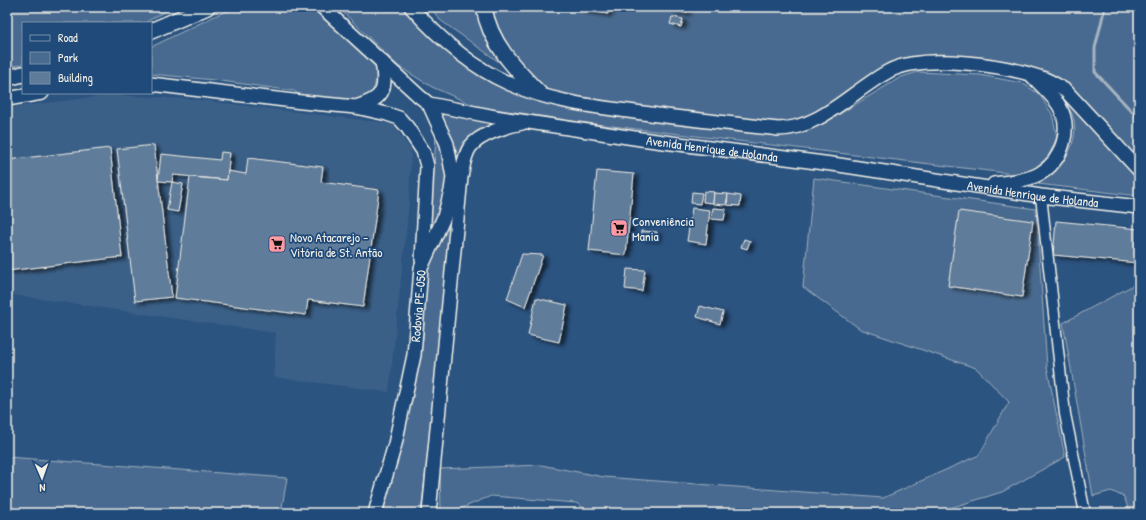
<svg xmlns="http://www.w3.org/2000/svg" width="1146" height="520" font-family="'Patrick Hand',sans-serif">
	<defs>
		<filter id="shadow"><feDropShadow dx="4.5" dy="2.5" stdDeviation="2" flood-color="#0009"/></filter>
	</defs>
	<rect width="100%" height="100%" fill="#2c5481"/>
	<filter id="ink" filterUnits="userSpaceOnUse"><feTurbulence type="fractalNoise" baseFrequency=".025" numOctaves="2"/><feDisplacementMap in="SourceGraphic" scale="8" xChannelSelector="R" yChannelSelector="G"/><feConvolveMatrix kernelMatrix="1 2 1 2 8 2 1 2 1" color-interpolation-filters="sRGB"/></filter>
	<g filter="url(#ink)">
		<polygon fill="#3b6088" points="112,95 191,99 393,124 411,150 409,203 389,392 274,377 276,333 7,294 7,108"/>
		<g fill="#496b90" stroke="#9eaebc">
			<polygon points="7,7 173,7 144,23 23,23 23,64 7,67"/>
			<path d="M239 7H314L376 62C376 82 378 94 357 102L305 99 294 91 214 80 151 74V47L219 14Z"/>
			<polygon points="338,7 404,7 415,22 473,71 532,99 586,111 795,132 823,124 901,77 918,72 980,75 1022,83 1039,94 1052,114 1057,137 1048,157 1030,172 1014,174 545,118 473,105 432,87 398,66"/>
			<polygon points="430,7 480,7 506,67 440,20"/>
			<polygon points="486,7 1139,7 1139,167 1074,99 1019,71 917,62 801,127 539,93 526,80"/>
			<path d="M1047 86 1065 97 1139 181V196L1038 184C1059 172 1079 147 1074 120 1071 106 1057 96 1047 86Z"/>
			<polygon points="433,111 502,123 459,165 421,513 382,513 411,404 423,338 437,120"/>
			<polygon points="814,178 1036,209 1047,367 1065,457 1002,492 934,513 592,513 576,503 491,496 450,513 441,513 440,469 541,465 604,477 883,498 979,455 1009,402 976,368 860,329 803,287"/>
			<polygon points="1139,282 1139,513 1130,513 1124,497 1111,491 1093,496 1063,323"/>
			<polygon points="7,457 287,478 281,513 7,513"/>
		</g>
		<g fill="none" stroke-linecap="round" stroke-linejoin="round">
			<polyline stroke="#a7b4c0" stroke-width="3" points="1105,7 1095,48 1095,72 1139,119"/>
		</g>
		<g fill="#5e7b9a" stroke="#f4f1e8" filter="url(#shadow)">
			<polygon points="581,7 609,7 608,14 581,10"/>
			<polygon points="671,7 687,7 686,13 671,11"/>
			<polygon points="672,17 683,19 681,27 670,24"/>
			<polygon points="154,145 172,297 135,301 117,149"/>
			<polygon points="110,148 122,257 7,271 7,160"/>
			<polygon points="221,152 230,153 227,180 173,175 172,182 158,181 161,154 220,160"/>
			<polygon points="248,158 323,167 321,182 379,190 363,307 308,300 306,315 175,298 190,177 227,180 228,171 246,174"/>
			<polygon points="597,171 634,174 626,255 589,251"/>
			<polygon points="172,182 183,184 178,212 167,210"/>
			<polygon points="704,191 714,192 713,203 703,202"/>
			<polygon points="692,192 702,193 700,204 691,203"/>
			<polygon points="714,193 728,194 726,205 713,204"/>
			<polygon points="728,194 741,196 740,206 727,205"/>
			<polygon points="692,208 710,210 706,244 687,241"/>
			<polygon points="713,208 726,209 724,220 711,219"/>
			<polygon points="959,211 1033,221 1022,297 948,286"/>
			<polygon points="1056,221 1139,229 1139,266 1138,263 1053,255"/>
			<polygon points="641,231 657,232 656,239 641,238"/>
			<polygon points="744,239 750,241 747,249 741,247"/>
			<polygon points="522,254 543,255 525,307 507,299"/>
			<polygon points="627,269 645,270 642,291 625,289"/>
			<polygon points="536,298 567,305 559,342 528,335"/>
			<polygon points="700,306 723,312 720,324 697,317"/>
		</g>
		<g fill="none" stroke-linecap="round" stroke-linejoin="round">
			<defs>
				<polyline id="minor" points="1041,196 1065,414 1085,513"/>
				<g id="major">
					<path id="s1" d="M322 7 419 96 429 104 495 117 641 139 839 165 1041 196 1139 207"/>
					<path d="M411 7C437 36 471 67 508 83 546 100 587 106 628 111 678 118 728 123 778 129 821 129 853 90 889 71 924 53 1003 65 1039 77 1049 80 1057 85 1066 91L1139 170"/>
					<polyline points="151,84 302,102 356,107 387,114 399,118 407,127 423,151 427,166 422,260"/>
					<polyline points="7,99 42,93"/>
					<path d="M356 107C384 98 387 91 382 62"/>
					<path d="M994 184C1008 182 1026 181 1039 174 1063 161 1073 127 1058 104 1051 94 1041 85 1033 77"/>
					<path id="s2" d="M375 513 395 444 414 355 421 268 444 217 451 191 453 177 447 144 429 104"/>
					<path d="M429 513 461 177C463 167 464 156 470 147 480 134 506 126 522 123"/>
				</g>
				<g id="highway">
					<path d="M484 7C489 42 515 69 539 93"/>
					<polyline points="151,31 207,7"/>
					<polyline points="7,78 23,74"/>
				</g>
			</defs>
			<use href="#minor" stroke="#f4f1e8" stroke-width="13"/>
			<use href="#major" stroke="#f4f1e8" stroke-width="16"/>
			<use href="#highway" stroke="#f4f1e8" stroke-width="18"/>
			<use href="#minor" stroke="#1f4a7a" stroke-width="10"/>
			<use href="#major" stroke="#1f4a7a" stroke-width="13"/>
			<use href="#highway" stroke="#1f4a7a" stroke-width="15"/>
		</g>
	</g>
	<defs>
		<symbol id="supermarket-square" viewBox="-11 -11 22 22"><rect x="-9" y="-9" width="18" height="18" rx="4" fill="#ff9aa2" stroke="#1f4a7a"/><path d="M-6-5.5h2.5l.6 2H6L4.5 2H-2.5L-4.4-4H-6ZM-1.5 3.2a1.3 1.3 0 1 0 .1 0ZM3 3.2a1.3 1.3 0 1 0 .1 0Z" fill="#111"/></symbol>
	</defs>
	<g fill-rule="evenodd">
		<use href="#supermarket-square" x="609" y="218" width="20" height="20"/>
		<use href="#supermarket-square" x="267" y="234" width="20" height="20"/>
	</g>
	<g text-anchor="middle" stroke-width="3.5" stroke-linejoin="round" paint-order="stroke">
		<g font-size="13" fill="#f4f1e8" stroke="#1f4a7a">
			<text dy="5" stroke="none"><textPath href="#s1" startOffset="431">Avenida Henrique de Holanda</textPath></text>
			<text dy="5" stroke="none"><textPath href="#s1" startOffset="755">Avenida Henrique de Holanda</textPath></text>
			<text dy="5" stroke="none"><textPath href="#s2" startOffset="212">Rodovia PE-050</textPath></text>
		</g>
		<g font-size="13" fill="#f4f1e8" stroke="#1f4a7a" text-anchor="start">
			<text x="632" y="226">Conveniência<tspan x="632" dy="15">Mania</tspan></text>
			<text x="290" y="242">Novo Atacarejo -<tspan x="290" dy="15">Vitória de St. Antão</tspan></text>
		</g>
	</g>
	<rect width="1146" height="520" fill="none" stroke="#1f4a7a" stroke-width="24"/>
	<rect x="12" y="12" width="1122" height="496" fill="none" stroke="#f4f1e8" stroke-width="1.5" filter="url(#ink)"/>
	<rect x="22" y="22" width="130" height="72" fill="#1f4a7a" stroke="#748da6"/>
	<rect x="30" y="35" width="20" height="6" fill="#1f4a7a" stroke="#748da6"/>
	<text x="58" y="42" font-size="12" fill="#f4f1e8">Road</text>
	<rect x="30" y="52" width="20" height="12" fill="#496b90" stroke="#748da6"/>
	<text x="58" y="62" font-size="12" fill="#f4f1e8">Park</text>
	<rect x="30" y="72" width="20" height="12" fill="#5e7b9a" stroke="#748da6"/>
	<text x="58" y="82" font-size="12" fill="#f4f1e8">Building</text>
	<g transform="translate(42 478) rotate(178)" stroke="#1f4a7a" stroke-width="3" paint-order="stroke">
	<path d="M0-3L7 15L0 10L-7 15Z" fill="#f4f1e8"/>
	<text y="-6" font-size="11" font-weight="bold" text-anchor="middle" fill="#f4f1e8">N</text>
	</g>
</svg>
